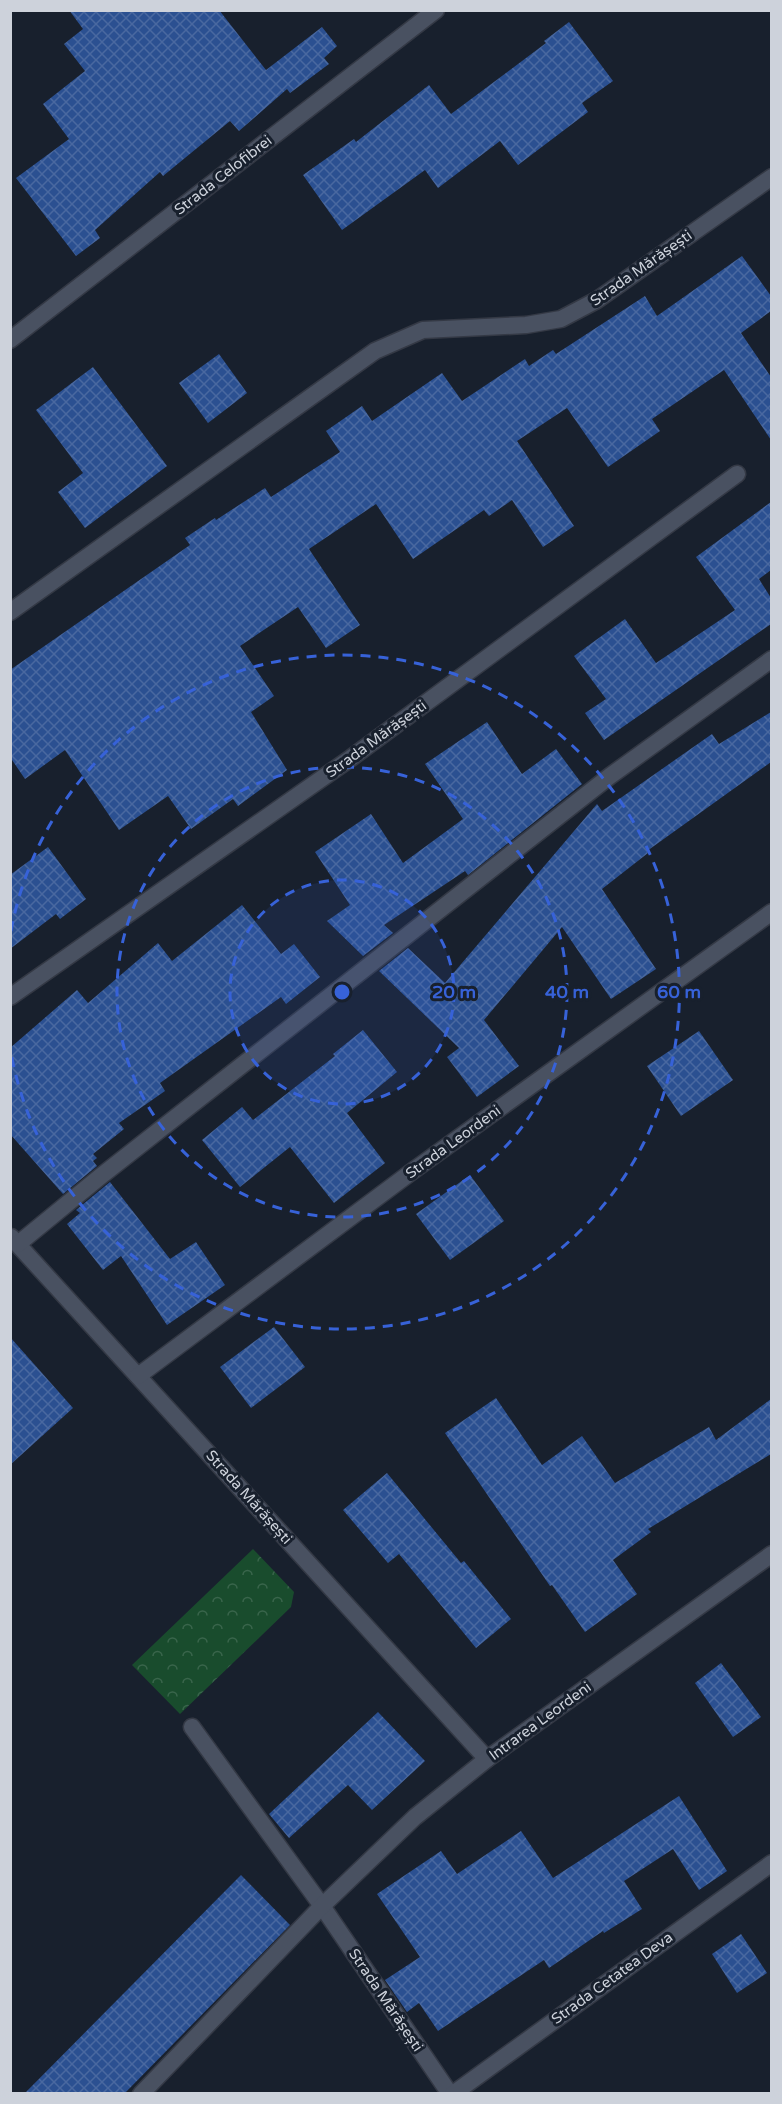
<svg xmlns="http://www.w3.org/2000/svg" width="782" height="2104" font-family="'Varela Round',sans-serif">
	<defs>
		<pattern id="forest-crowns" width="20" height="18" patternUnits="userSpaceOnUse" patternTransform="scale(1.5)"><rect width="20" height="18" fill="#194c2d"/><path d="M2 6a3 3 0 1 1 6 0M12 15a3 3 0 1 1 6 0" fill="none" stroke="#39654b"/></pattern>
		<pattern id="building-cross-hatch" width="8" height="8" patternUnits="userSpaceOnUse" patternTransform="scale(1.5)"><rect width="8" height="8" fill="#2b5091"/><path d="M0 0l8 8M0 8l8-8" fill="none" stroke="#4968a0"/></pattern>
	</defs>
	<rect width="100%" height="100%" fill="#18202d"/>
	<polygon fill="url(#forest-crowns)" points="253,1549 294,1592 291,1607 180,1714 132,1665"/>
	<g fill="url(#building-cross-hatch)">
		<polygon points="69,10 219,10 266,70 322,27 337,46 324,58 329,64 290,93 287,89 239,131 230,121 163,176 160,172 95,230 100,238 76,256 16,178 69,139 43,104 85,71 64,44 83,29"/>
		<polygon points="569,22 613,81 582,103 588,112 518,165 500,141 438,188 425,170 342,230 303,175 354,139 356,142 429,85 451,114 546,43 544,41"/>
		<polygon points="742,256 771,296 771,311 741,333 771,377 771,440 724,370 652,419 660,431 608,467 567,408 517,441 574,526 543,547 512,500 489,516 484,510 413,559 376,504 309,549 360,625 326,648 298,607 240,646 274,696 251,712 287,770 238,806 233,799 191,829 168,796 119,830 65,750 25,779 10,757 10,670 190,545 185,538 215,518 216,520 265,488 271,497 340,452 326,431 362,406 372,421 442,373 462,401 525,359 529,366 553,350 556,354 645,296 657,316"/>
		<polygon points="219,354 247,393 208,423 179,383"/>
		<polygon points="93,367 167,466 85,528 58,492 83,473 36,410"/>
		<polygon points="771,502 771,570 759,579 771,598 771,624 604,740 585,713 606,699 574,656 625,619 656,663 735,610 696,557"/>
		<polygon points="771,712 771,762 647,851 648,853 602,889 656,969 611,999 562,927 484,1020 519,1066 477,1097 447,1057 459,1048 379,971 408,948 445,983 597,804 602,811 712,734 719,744"/>
		<polygon points="487,722 522,774 556,749 582,784 468,875 465,871 384,925 393,933 363,956 327,921 350,905 315,852 371,814 403,863 463,819 425,764"/>
		<polygon points="48,847 86,899 60,919 56,914 10,949 10,875"/>
		<polygon points="242,905 281,954 294,944 320,977 286,1004 281,997 160,1083 165,1091 119,1123 124,1129 93,1154 97,1158 93,1161 97,1166 63,1194 10,1134 10,1048 77,990 88,1003 158,943 172,961"/>
		<polygon points="363,1030 397,1072 347,1113 385,1163 334,1203 290,1147 240,1187 202,1140 242,1107 253,1120 335,1056 333,1054"/>
		<polygon points="699,1031 733,1080 681,1116 647,1066"/>
		<polygon points="470,1175 504,1221 450,1260 416,1214"/>
		<polygon points="110,1182 170,1259 196,1242 225,1285 167,1325 121,1256 103,1270 67,1224 80,1213 76,1210"/>
		<polygon points="274,1327 305,1367 251,1408 220,1367"/>
		<polygon points="10,1337 73,1408 10,1465"/>
		<polygon points="496,1398 542,1465 582,1436 615,1483 709,1427 716,1440 771,1399 771,1454 648,1529 651,1532 613,1560 637,1594 585,1632 552,1585 550,1586 445,1433"/>
		<polygon points="387,1473 461,1563 464,1561 511,1619 476,1648 399,1554 388,1563 343,1510"/>
		<polygon points="721,1663 761,1717 733,1737 695,1683"/>
		<polygon points="378,1712 425,1761 372,1810 348,1785 289,1838 269,1814"/>
		<polygon points="679,1796 727,1871 699,1890 673,1849 624,1881 642,1909 604,1933 603,1931 549,1968 544,1960 438,2031 419,2003 407,2012 385,1980 420,1957 377,1894 441,1851 457,1874 521,1831 553,1878"/>
		<polygon points="241,1875 290,1925 124,2094 24,2094"/>
		<polygon points="741,1934 767,1973 737,1993 712,1954"/>
	</g>
	<g fill="none" stroke-linecap="round" stroke-linejoin="round">
		<defs>
			<polyline id="service" points="192,1727 322,1906"/>
			<g id="minor">
				<polyline points="10,340 436,10"/>
				<polyline points="10,612 375,351 423,330 526,325 561,319 597,300 772,177"/>
				<polyline points="10,997 351,758 737,474"/>
				<polyline points="11,1237 487,1759"/>
				<polyline points="18,1244 101,1176 610,776 772,659"/>
				<polyline points="138,1376 414,1170 772,912"/>
				<polyline points="322,1906 450,2094"/>
				<polyline points="141,2094 322,1906 415,1817 487,1759 772,1554"/>
				<polyline points="453,2094 772,1863"/>
			</g>
		</defs>
		<use href="#service" stroke="#343945" stroke-width="19"/>
		<use href="#minor" stroke="#343945" stroke-width="19"/>
		<use href="#service" stroke="#495161" stroke-width="16"/>
		<use href="#minor" stroke="#495161" stroke-width="16"/>
	</g>
	<circle cx="342" cy="992" r="112" fill="#3762d8" fill-opacity=".12"/>
	<g fill="none" stroke="#3762d8" stroke-width="3" stroke-dasharray="10 8">
		<circle cx="342" cy="992" r="112"/>
		<circle cx="342" cy="992" r="225"/>
		<path d="M11 931A337 337 0 1 1 11 1053"/>
	</g>
	<g text-anchor="middle" stroke-width="6" stroke-linejoin="round" paint-order="stroke">
		<g font-size="15" fill="#cdd2db" stroke="#18202d">
			<text transform="translate(223 175) rotate(-38)" y="5">Strada Celofibrei</text>
			<text transform="translate(641 268) rotate(-35)" y="5">Strada Mărășești</text>
			<text transform="translate(376 739) rotate(-36)" y="5">Strada Mărășești</text>
			<text transform="translate(453 1142) rotate(-36)" y="5">Strada Leordeni</text>
			<text transform="translate(249 1497) rotate(48)" y="5">Strada Mărășești</text>
			<text transform="translate(540 1721) rotate(-36)" y="5">Intrarea Leordeni</text>
			<text transform="translate(612 1978) rotate(-36)" y="5">Strada Cetatea Deva</text>
			<text transform="translate(386 2000) rotate(56)" y="5">Strada Mărășești</text>
		</g>
	</g>
	<circle cx="342" cy="992" r="9" fill="#3762d8" stroke="#18202d" stroke-width="3"/>
	<g font-size="18" text-anchor="middle" font-weight="bold" fill="#3762d8" stroke="#18202d" stroke-width="6" stroke-linejoin="round" paint-order="stroke">
		<text x="454" y="998">20 m</text>
		<text x="567" y="998">40 m</text>
		<text x="679" y="998">60 m</text>
	</g>
	<rect width="782" height="2104" fill="none" stroke="#cdd2db" stroke-width="24"/>
</svg>
